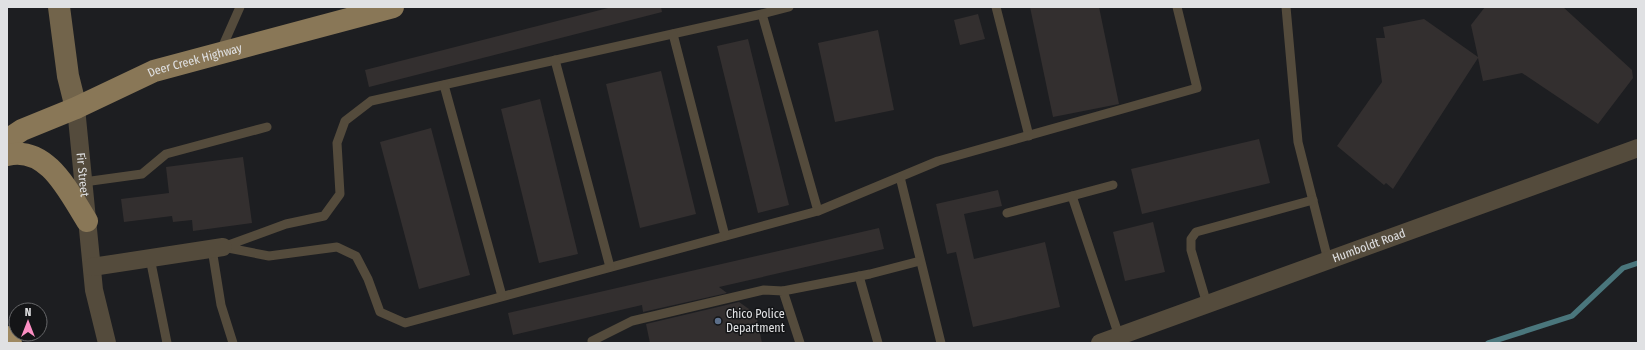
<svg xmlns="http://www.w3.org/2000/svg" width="1645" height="350" font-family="'Fira Sans Condensed',sans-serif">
	<rect width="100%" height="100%" fill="#1d1e21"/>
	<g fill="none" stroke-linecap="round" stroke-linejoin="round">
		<polyline stroke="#4a767c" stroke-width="5.5" points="1488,343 1572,316 1623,268 1638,263"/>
	</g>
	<g fill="#332f2f">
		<polygon points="612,7 661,7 662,12 369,87 365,70"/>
		<polygon points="1030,7 1099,7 1119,104 1053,117"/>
		<polygon points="1485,7 1563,7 1632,70 1633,78 1598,124 1522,73 1483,81 1478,58 1393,189 1386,183 1384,185 1337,146 1382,82 1376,38 1385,38 1383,27 1424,19 1478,57 1471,25"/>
		<polygon points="978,14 985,39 960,45 954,20"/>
		<polygon points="878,30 894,110 835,122 818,43"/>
		<polygon points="748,39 789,205 758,213 717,46"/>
		<polygon points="661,71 696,214 640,228 606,84"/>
		<polygon points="540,99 578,254 539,263 501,109"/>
		<polygon points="431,128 470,275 419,289 380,142"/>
		<polygon points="1259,139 1270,183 1142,214 1131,169"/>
		<polygon points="243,157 252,223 193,231 192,220 173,222 172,216 124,222 121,199 169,193 166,167"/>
		<polygon points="998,190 1002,206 964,214 974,259 1045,242 1060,307 973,327 956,252 947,254 936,204"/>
		<polygon points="1153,222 1165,272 1125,281 1113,232"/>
		<polygon points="879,228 884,249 719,287 727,293 643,312 642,305 513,335 508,313"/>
		<polygon points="739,302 756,314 762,343 650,343 646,324"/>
	</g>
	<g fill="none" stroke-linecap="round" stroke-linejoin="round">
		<g stroke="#544b3c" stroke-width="9">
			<polyline points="996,7 1029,136"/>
			<polyline points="1286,7 1298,142 1328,260"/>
			<polygon points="762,14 818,211 405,323 380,312 368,279 356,256 337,247 269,256 223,247 286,224 324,216 340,194 337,143 345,121 371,101"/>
			<polyline points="762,14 789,7"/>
			<polyline points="673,34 725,236"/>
			<polyline points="221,50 240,7"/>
			<polyline points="555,60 610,267"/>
			<polyline points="444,85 502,296"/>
			<polyline points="900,177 941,343"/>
			<polyline points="84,182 142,174 166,154 267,127"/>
			<polyline points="1072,196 1113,185"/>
			<polyline points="818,211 938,161 1197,88 1177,7"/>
			<polyline points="1007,213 1072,196 1119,336"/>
			<polyline points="212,249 221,305 233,343"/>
			<polyline points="150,258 167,343"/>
			<polyline points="859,276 878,343"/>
			<polyline points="783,291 870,274 920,261"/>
			<polyline points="1207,304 1191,250 1191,239 1196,232 1313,200"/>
			<polyline points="592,341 632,321 764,290 783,291 800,343"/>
		</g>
		<g stroke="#544b3c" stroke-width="18">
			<path id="s1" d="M76 108 94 290 107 343"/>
			<polyline points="92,267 223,247"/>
			<path id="s2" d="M1100 343 1638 148"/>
		</g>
		<polyline stroke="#72644b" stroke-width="22" points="59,7 68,76 76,108"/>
		<g stroke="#897757" stroke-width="22">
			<path id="s3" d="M7 140 22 130 76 108 154 71 393 7"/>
			<path d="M7 155C48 145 69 193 87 221"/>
		</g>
		<polyline stroke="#9e8962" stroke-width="22" points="7,337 11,343"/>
	</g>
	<circle fill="#5c6f8a" stroke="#141517" stroke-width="1.5" cx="718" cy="321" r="4"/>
	<g text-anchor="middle" stroke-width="3" stroke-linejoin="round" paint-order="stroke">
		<g font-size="12" fill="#e0e1e3" stroke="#141517">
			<text dy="4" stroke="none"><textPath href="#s3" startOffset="205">Deer Creek Highway</textPath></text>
			<text dy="4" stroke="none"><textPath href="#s1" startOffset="67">Fir Street</textPath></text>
			<text dy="4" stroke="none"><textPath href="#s2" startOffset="286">Humboldt Road</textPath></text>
		</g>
		<g font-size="12" fill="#e0e1e3" stroke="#141517" text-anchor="start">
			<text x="726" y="318">Chico Police<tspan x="726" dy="14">Department</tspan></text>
		</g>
	</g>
	<rect width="1645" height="350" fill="none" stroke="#e0e1e3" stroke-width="16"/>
	<g transform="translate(28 322)"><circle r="19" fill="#141517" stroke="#666769"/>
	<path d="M0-3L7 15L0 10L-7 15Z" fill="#fc8fc3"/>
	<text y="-6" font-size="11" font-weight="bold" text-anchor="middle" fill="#e0e1e3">N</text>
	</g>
</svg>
